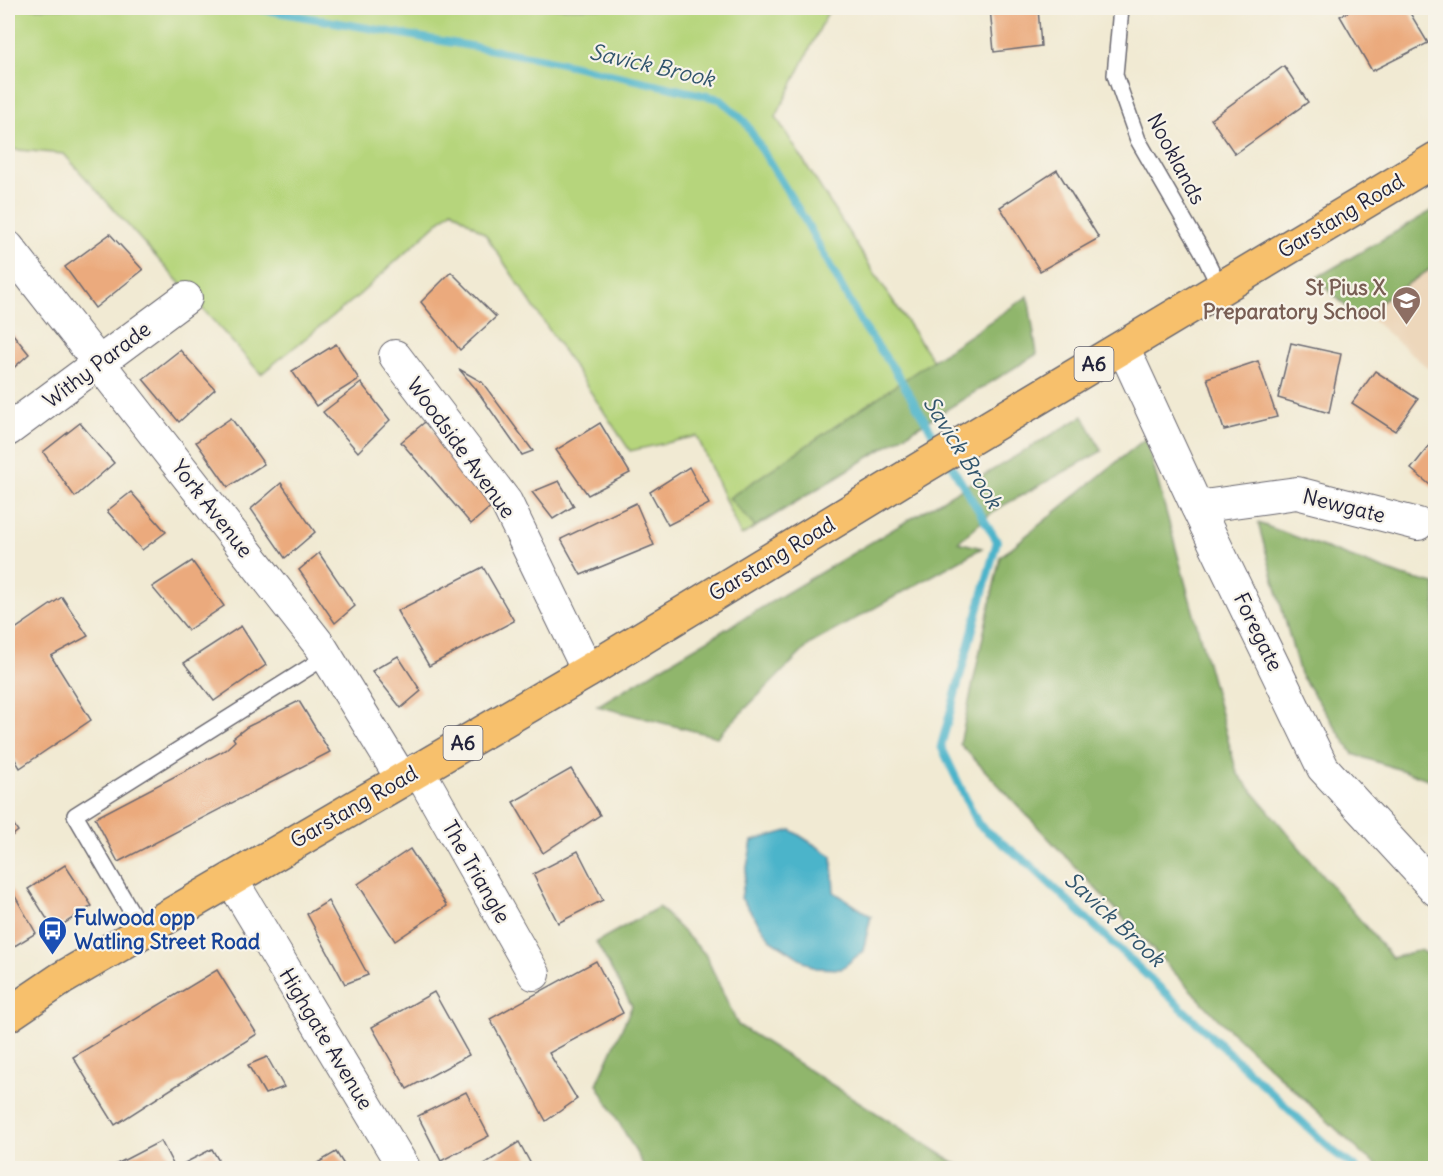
<svg xmlns="http://www.w3.org/2000/svg" width="1443" height="1176" font-family="Delius,sans-serif">
	<rect width="100%" height="100%" fill="#f7f3e8"/>
	<filter id="ink" filterUnits="userSpaceOnUse"><feTurbulence type="fractalNoise" baseFrequency=".0167" numOctaves="2"/><feDisplacementMap in="SourceGraphic" scale="12" xChannelSelector="R" yChannelSelector="G"/><feConvolveMatrix kernelMatrix="1 2 1 2 8 2 1 2 1" color-interpolation-filters="sRGB"/></filter>
	<filter id="wash" filterUnits="userSpaceOnUse"><feTurbulence type="fractalNoise" baseFrequency=".008" numOctaves="4" result="noise"/><feDisplacementMap in="SourceGraphic" scale="24" xChannelSelector="R" yChannelSelector="G"/><feGaussianBlur stdDeviation="1.35" result="paint"/><feColorMatrix in="noise" values="0 0 0 0 0 0 0 0 0 0 0 0 0 0 0 0 0 1.4 0 .05"/><feComposite in="paint" operator="in"/></filter>
	<g filter="url(#wash)">
		<rect width="100%" height="100%" fill="#f1ead3"/>
		<polygon fill="#edd7bb" points="1435,210 1435,374 1323,277"/>
		<polygon fill="#b6d57c" stroke="#6c7c5c" stroke-width="1.5" points="8,8 830,8 776,117 873,271 960,401 741,536 697,436 630,451 485,234 452,210 358,296 261,374 64,154 8,149"/>
		<g fill="#90b66c" stroke="#596c54" stroke-width="1.5">
			<polygon points="1435,209 1435,266 1357,317 1316,278"/>
			<polygon points="1028,296 1037,354 755,527 729,498"/>
			<polygon points="1083,416 1102,451 995,510 958,542 982,548 810,644 717,737 597,706"/>
			<polygon points="1146,438 1237,773 1392,958 1420,950 1435,960 1435,1168 1382,1168 1365,1156 1218,1019 960,744 1000,557"/>
			<polygon points="1258,523 1402,576 1435,584 1435,777 1428,779 1353,754 1300,674"/>
			<polygon points="659,907 705,954 738,1025 963,1168 645,1168 597,1084 632,1006 596,942"/>
		</g>
		<polygon fill="#4cb4ca" stroke="#376b82" stroke-width="1.5" points="791,830 832,856 834,892 871,916 863,951 841,969 815,968 770,939 741,898 752,841"/>
		<g fill="none" stroke-linecap="round" stroke-linejoin="round">
			<g stroke="#4cb4ca" stroke-width="8">
				<polyline points="254,8 544,59 720,99 745,122 805,220 862,324 896,372 942,449"/>
				<polyline points="948,460 997,541 941,746 978,824 1030,865 1334,1152 1356,1168"/>
			</g>
		</g>
		<g id="blocks">
			<g fill="#ebaa7d">
				<polygon points="990,8 1038,8 1041,46 994,52"/>
				<polygon points="1355,8 1407,8 1428,43 1372,71 1340,16"/>
				<polygon points="1284,66 1308,102 1235,154 1211,119"/>
				<polygon points="1057,170 1099,238 1040,271 1000,207"/>
				<polygon points="110,234 143,270 95,308 65,267"/>
				<polygon points="451,272 496,317 460,350 421,302"/>
				<polygon points="8,328 29,354 8,373"/>
				<polygon points="1291,343 1341,354 1329,413 1278,398"/>
				<polygon points="336,344 359,379 316,406 292,371"/>
				<polygon points="180,350 215,389 179,422 143,379"/>
				<polygon points="1258,361 1277,417 1224,430 1207,378"/>
				<polygon points="459,369 482,382 533,451 522,455 476,389"/>
				<polygon points="1375,371 1418,399 1395,431 1352,403"/>
				<polygon points="361,383 390,420 358,452 323,412"/>
				<polygon points="231,418 264,464 228,487 196,442"/>
				<polygon points="425,422 494,504 471,524 401,442"/>
				<polygon points="80,423 114,463 75,497 43,452"/>
				<polygon points="600,423 630,473 588,495 556,450"/>
				<polygon points="1436,437 1436,490 1411,469"/>
				<polygon points="689,467 709,504 668,525 650,492"/>
				<polygon points="559,481 574,506 553,519 532,492"/>
				<polygon points="281,483 315,532 285,558 251,509"/>
				<polygon points="131,492 166,532 142,550 107,511"/>
				<polygon points="636,503 654,545 581,575 561,539"/>
				<polygon points="319,553 355,606 335,623 299,570"/>
				<polygon points="192,561 224,606 188,630 152,587"/>
				<polygon points="483,567 514,621 429,666 397,611"/>
				<polygon points="62,597 88,636 51,656 91,720 20,768 8,748 8,634"/>
				<polygon points="241,626 266,665 214,701 184,663"/>
				<polygon points="398,656 421,691 401,708 372,671"/>
				<polygon points="299,701 330,752 118,862 95,818 225,750 235,741 233,738 247,727"/>
				<polygon points="571,769 600,815 543,853 513,802"/>
				<polygon points="8,816 18,831 8,839"/>
				<polygon points="410,849 447,906 395,941 358,884"/>
				<polygon points="578,851 603,900 558,923 533,874"/>
				<polygon points="65,865 92,906 54,930 28,889"/>
				<polygon points="8,884 36,933 8,950"/>
				<polygon points="328,901 368,975 345,984 307,914"/>
				<polygon points="596,961 623,1013 549,1053 577,1099 546,1121 490,1019"/>
				<polygon points="217,970 257,1034 115,1125 73,1057"/>
				<polygon points="434,992 469,1055 407,1089 372,1027"/>
				<polygon points="267,1057 284,1087 265,1094 248,1065"/>
				<polygon points="466,1092 489,1136 441,1161 418,1116"/>
				<polygon points="161,1141 175,1168 212,1149 223,1168 109,1168"/>
				<polygon points="519,1142 533,1168 478,1168"/>
				<polygon points="336,1152 346,1168 309,1168"/>
			</g>
		</g>
	</g>
	<g filter="url(#ink)">
		<use href="#blocks" fill-opacity="0" stroke="#6a6870" stroke-width="1.5"/>
		<g fill="none" stroke-linecap="round" stroke-linejoin="round">
			<defs>
				<g id="service">
					<polyline points="1121,8 1115,75 1138,140 1202,251 1220,288"/>
					<polyline points="142,930 75,815 327,656"/>
				</g>
				<g id="minor">
					<polyline points="8,247 321,647 402,779"/>
					<polyline points="1123,347 1197,507 1323,768 1436,890"/>
					<polyline points="395,356 506,502 588,671"/>
					<polyline points="8,430 186,298"/>
					<polyline points="1197,507 1297,493 1418,524"/>
					<polyline points="418,769 534,974"/>
					<polyline points="231,879 404,1168"/>
				</g>
				<polyline id="trunk" points="8,1015 61,979 588,671 918,470 1436,159"/>
			</defs>
			<use href="#service" stroke="#6a6870" stroke-width="18"/>
			<use href="#minor" stroke="#6a6870" stroke-width="34"/>
			<use href="#trunk" stroke="#6a6870" stroke-width="36"/>
			<use href="#service" stroke="#fff" stroke-width="15"/>
			<use href="#minor" stroke="#fff" stroke-width="32"/>
			<use href="#trunk" stroke="#f7c06c" stroke-width="33"/>
		</g>
	</g>
	<defs>
		<symbol id="school-pin" viewBox="-11 -11 22 30"><path d="M0 17L-7.5 6A9.5 9.5 0 1 1 7.5 6Z" fill="#8d6e63" stroke="#f7f3e8"/><path d="M0-5L7-2L0 1L-7-2ZM-4 1L0 2.5L4 1V4Q0 6-4 4Z" fill="#fff"/></symbol>
		<symbol id="bus-pin" viewBox="-11 -11 22 30"><path d="M0 17L-7.5 6A9.5 9.5 0 1 1 7.5 6Z" fill="#1a4fb4" stroke="#f7f3e8"/><path d="M-5-6H5V4H4V6H2V4H-2V6H-4V4H-5ZM-3.5-4V0h7V-4ZM-3.5 1.2v1.5H-2V1.2ZM2 1.2v1.5H3.5V1.2Z" fill="#fff"/></symbol>
	</defs>
	<g fill-rule="evenodd">
		<use href="#school-pin" x="1390" y="284" width="33" height="45"/>
		<use href="#bus-pin" x="36" y="914" width="33" height="45"/>
	</g>
	<g text-anchor="middle" stroke-width="4.5" stroke-linejoin="round" paint-order="stroke">
		<g fill="#f7f3e8" stroke="#62616f" stroke-width="1.5">
			<rect x="1074.5" y="347" width="39" height="34" rx="4.5"/>
			<rect x="443.5" y="726" width="39" height="34" rx="4.5"/>
		</g>
		<g font-size="20" font-weight="bold" fill="#22223b">
			<text x="1094" y="371">A6</text>
			<text x="463" y="750">A6</text>
		</g>
		<g font-size="21" fill="#22223b" stroke="#f7f3e8">
			<text transform="translate(1176 159) rotate(62)" y="7">Nooklands</text>
			<text transform="translate(1341 216) rotate(-31)" y="7">Garstang Road</text>
			<text transform="translate(97 365) rotate(-37)" y="7">Withy Parade</text>
			<text transform="translate(461 448) rotate(54)" y="7">Woodside Avenue</text>
			<text transform="translate(1344 506) rotate(14)" y="7">Newgate</text>
			<text transform="translate(212 509) rotate(52)" y="7">York Avenue</text>
			<text transform="translate(772 559) rotate(-31)" y="7">Garstang Road</text>
			<text transform="translate(1258 632) rotate(64)" y="7">Foregate</text>
			<text transform="translate(354 807) rotate(-30)" y="7">Garstang Road</text>
			<text transform="translate(476 872) rotate(60)" y="7">The Triangle</text>
			<text transform="translate(326 1039) rotate(59)" y="7">Highgate Avenue</text>
		</g>
		<g font-size="21" font-weight="bold" fill="#785e54" stroke="#f7f3e8" text-anchor="end">
			<text x="1386" y="295">St Pius X<tspan x="1386" dy="24">Preparatory School</tspan></text>
		</g>
		<g font-size="21" font-weight="bold" fill="#164399" stroke="#f7f3e8" text-anchor="start">
			<text x="74" y="925">Fulwood opp<tspan x="74" dy="24">Watling Street Road</tspan></text>
		</g>
		<g font-size="22" font-style="italic" fill="#31556d" stroke="#f7f3e8">
			<text transform="translate(652 65) rotate(13)" y="8">Savick Brook</text>
			<text transform="translate(963 452) rotate(58)" y="8">Savick Brook</text>
			<text transform="translate(1115 919) rotate(43)" y="8">Savick Brook</text>
		</g>
	</g>
	<rect width="1443" height="1176" fill="none" stroke="#f7f3e8" stroke-width="30"/>
</svg>
